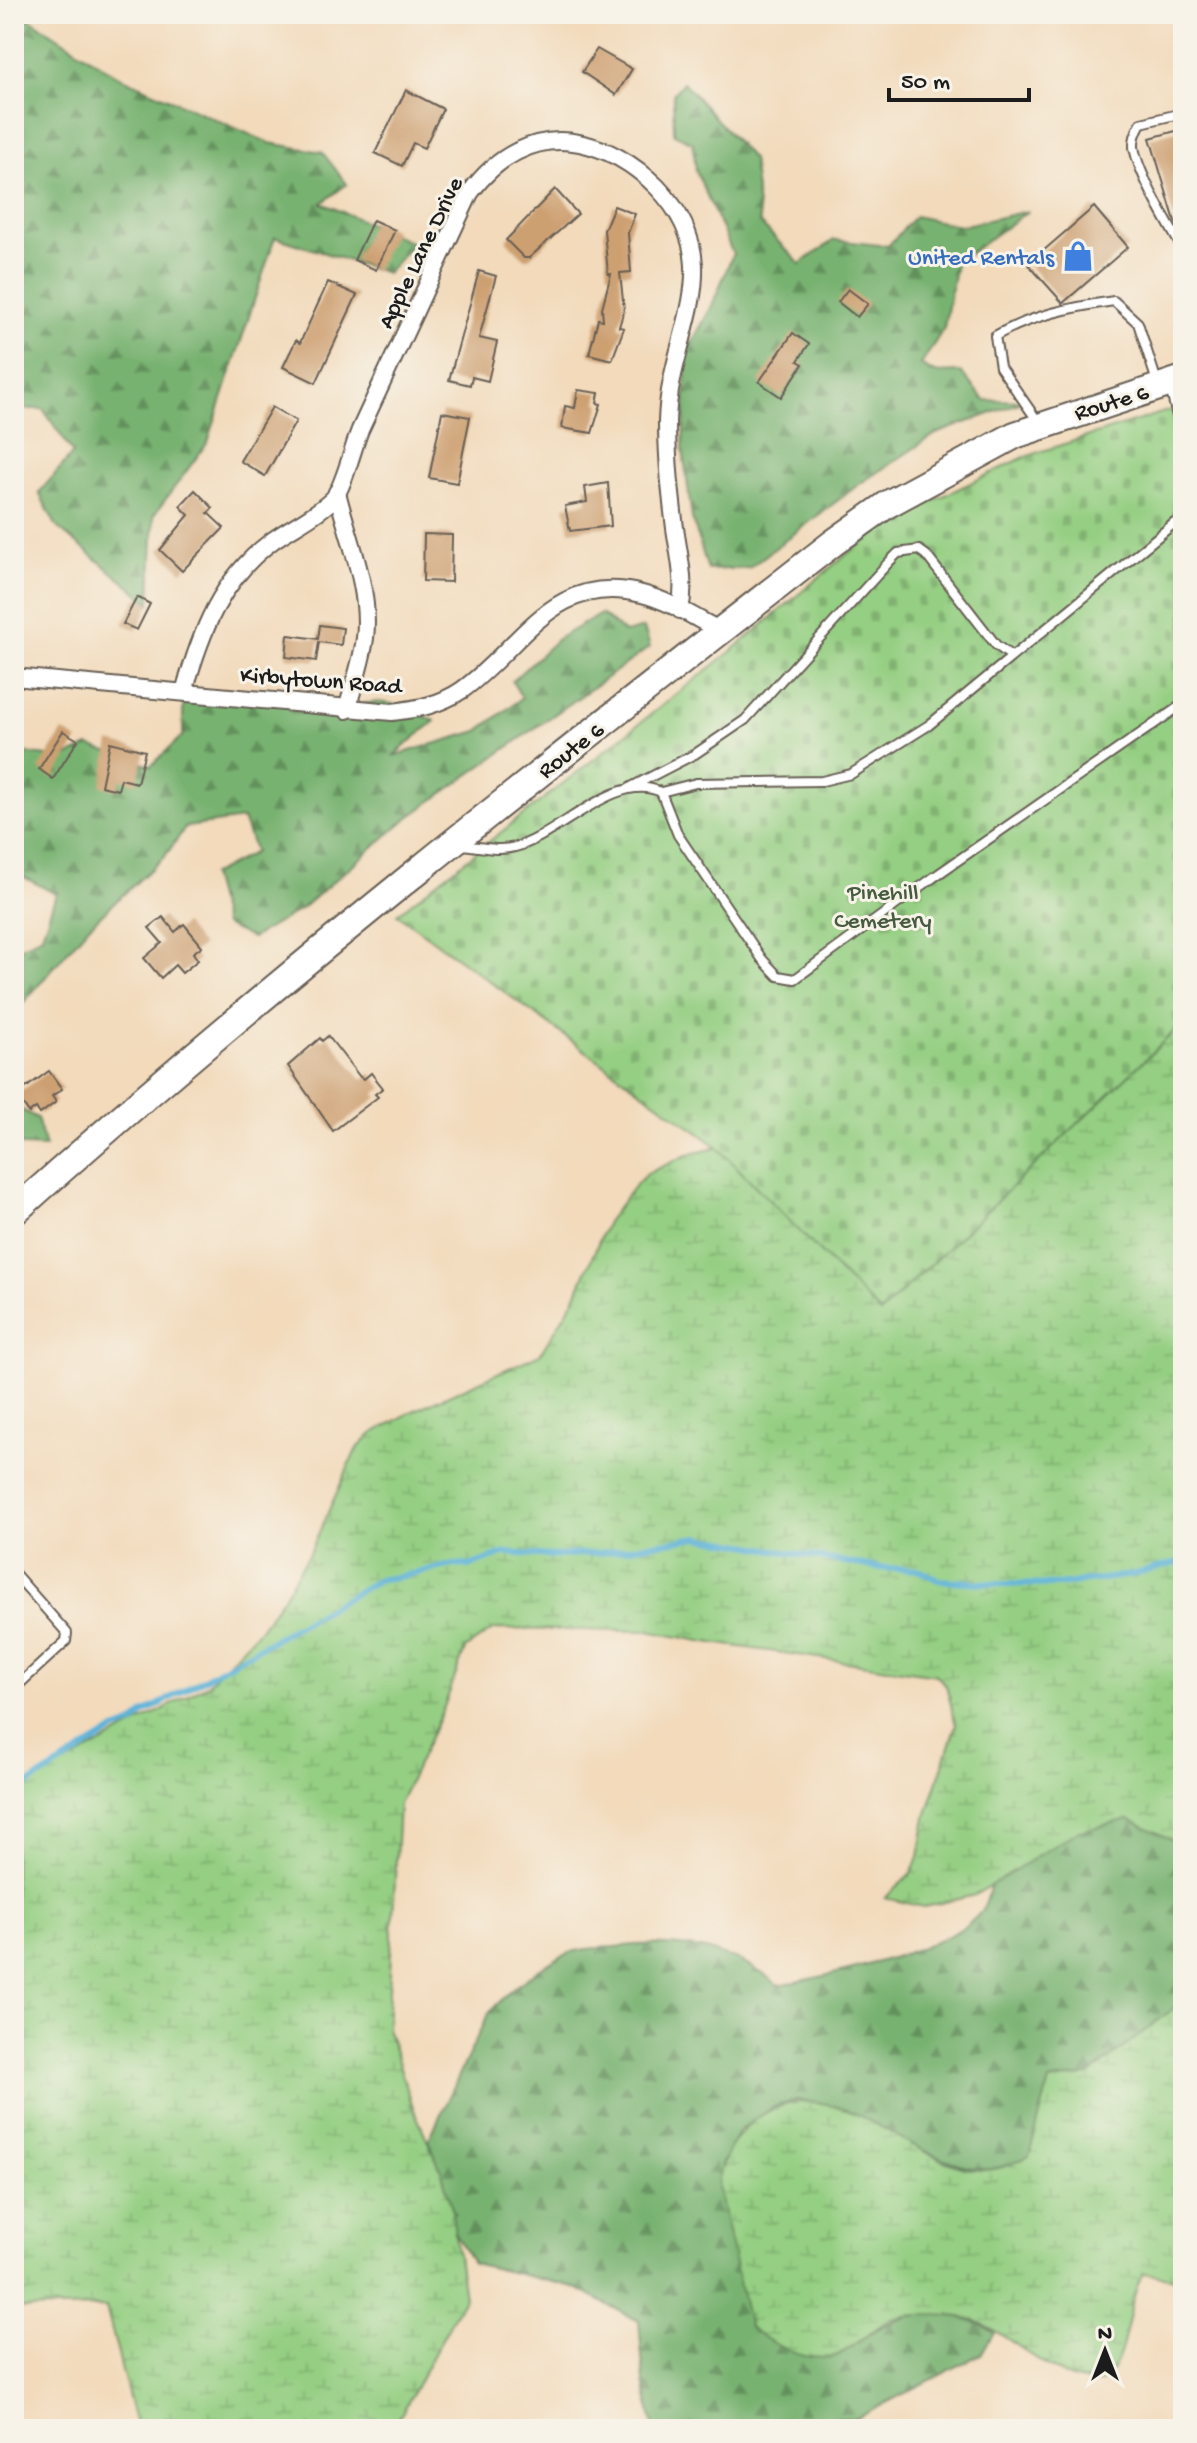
<svg xmlns="http://www.w3.org/2000/svg" width="1197" height="2443" font-family="'Gochi Hand',sans-serif">
	<defs>
		<pattern id="forest-firs" width="22" height="20" patternUnits="userSpaceOnUse" patternTransform="scale(2)"><rect width="22" height="20" fill="#78b271"/><path d="M5 1l3.5 6h-7zM16 11l3.5 6h-7z" fill="#62905c"/></pattern>
		<pattern id="wetland-marsh" width="20" height="14" patternUnits="userSpaceOnUse" patternTransform="scale(2)"><rect width="20" height="14" fill="#95cf83"/><path d="M1 5h8M5 5V1M11 12h8M15 12V8" fill="none" stroke="#80b171"/></pattern>
		<pattern id="cemetery-stones" width="16" height="16" patternUnits="userSpaceOnUse" patternTransform="scale(2)"><rect width="16" height="16" fill="#95cf83"/><path d="M2 7V4a2 2 0 0 1 4 0v3zM10 15v-3a2 2 0 0 1 4 0v3z" fill="#80b171"/></pattern>
	</defs>
	<rect width="100%" height="100%" fill="#f7f3e8"/>
	<filter id="ink" filterUnits="userSpaceOnUse"><feTurbulence type="fractalNoise" baseFrequency=".0125" numOctaves="2"/><feDisplacementMap in="SourceGraphic" scale="16" xChannelSelector="R" yChannelSelector="G"/><feConvolveMatrix kernelMatrix="1 2 1 2 8 2 1 2 1" color-interpolation-filters="sRGB"/></filter>
	<filter id="wash" filterUnits="userSpaceOnUse"><feTurbulence type="fractalNoise" baseFrequency=".006" numOctaves="4" result="noise"/><feDisplacementMap in="SourceGraphic" scale="32" xChannelSelector="R" yChannelSelector="G"/><feGaussianBlur stdDeviation="1.8" result="paint"/><feColorMatrix in="noise" values="0 0 0 0 0 0 0 0 0 0 0 0 0 0 0 0 0 1.4 0 .05"/><feComposite in="paint" operator="in"/></filter>
	<g filter="url(#wash)">
		<rect width="100%" height="100%" fill="#f2dabb"/>
		<g fill="url(#forest-firs)" stroke="#4a6746" stroke-width="2">
			<polygon points="24,15 116,75 269,143 322,152 347,184 322,203 413,243 387,273 275,237 208,442 154,515 150,603 57,527 39,493 73,453 43,409 14,409 14,51 18,49"/>
			<polygon points="683,82 752,159 760,223 800,264 834,240 888,246 915,216 961,226 1028,211 956,263 944,328 921,365 935,373 961,372 984,400 1024,401 936,434 858,485 749,568 708,570 692,518 683,449 687,351 711,308 733,254 696,171 693,143 674,134 673,94"/>
			<path d="M601 614 625 633 644 628 650 647 405 820 301 909 252 938 224 925 211 875 255 852 243 819 186 827 165 856 88 927 14 1014V951L42 935 56 894 14 872V772L24 753 63 758 89 746 151 766 183 735V697L308 706 326 716C374 696 389 698 435 721L393 756 478 731 522 698 512 681 557 639Z"/>
			<polygon points="14,1106 37,1118 45,1147 23,1146 14,1139"/>
			<path d="M999 1742 1183 1845V2001L1089 2075 1049 2082 1029 2157C994 2172 982 2174 945 2160L824 2104 796 2100 772 2108 739 2131 721 2165 840 2354C888 2315 938 2298 994 2332L981 2354 857 2418 778 2420 759 2429H654L644 2382 639 2321 574 2287 472 2263 453 2229 451 2204 429 2139 488 2014C509 1990 541 1964 572 1952 585 1948 601 1948 615 1947 673 1940 731 1946 778 1985 820 1978 967 1947 984 1906 1003 1863 996 1790 999 1742Z"/>
		</g>
		<g fill="url(#wetland-marsh)" stroke="#587650" stroke-width="2">
			<polygon points="1183,885 1183,1845 1129,1819 1076,1832 975,1895 924,1907 885,1898 910,1875 919,1857 926,1817 956,1725 946,1685 937,1675 706,1642 648,1631 494,1629 465,1649 444,1707 399,1804 387,2028 414,2110 441,2170 451,2205 464,2298 402,2413 384,2429 137,2429 106,2307 14,2309 14,1792 207,1685 260,1629 281,1600 312,1548 356,1450 372,1434 413,1411 540,1354 574,1300 607,1222 633,1188 646,1174 687,1155 720,1147"/>
			<path d="M1183 2001V2279L1143 2273C1125 2305 1130 2360 1101 2383 1092 2382 1080 2381 1071 2378 1037 2364 1009 2335 976 2321 961 2315 937 2315 921 2315 877 2314 869 2341 839 2354 809 2367 772 2344 749 2327L718 2186C722 2158 733 2136 756 2119 830 2067 894 2149 965 2168 990 2174 1006 2167 1029 2156L1049 2082 1089 2075Z"/>
		</g>
		<polygon fill="url(#cemetery-stones)" stroke="#587650" stroke-width="2" points="1183,406 1183,1023 880,1313 714,1144 397,914 733,650 843,557 897,518 1027,456"/>
		<g fill="none" stroke-linecap="round" stroke-linejoin="round">
			<path stroke="#5bb2d8" stroke-width="6" d="M14 1793 115 1730 134 1723 144 1713 380 1579C404 1579 454 1560 469 1566L506 1553 552 1556 600 1553 698 1537 880 1568 919 1570 938 1580 1000 1584 1059 1585 1132 1575 1183 1561"/>
		</g>
		<g id="blocks">
			<g fill="#cda072">
				<polygon points="597,49 632,69 616,95 582,72"/>
				<polygon points="406,90 443,109 424,148 413,143 402,166 375,153"/>
				<polygon points="1183,129 1183,235 1175,221 1150,138"/>
				<polygon points="555,189 578,214 529,258 524,258 506,240"/>
				<polygon points="614,206 635,214 628,233 631,272 620,273 624,310 619,327 624,328 612,360 589,354 598,319 603,320 602,308 611,274 608,274 604,230"/>
				<polygon points="1094,207 1128,247 1063,303 1028,264"/>
				<polygon points="373,220 395,230 376,270 354,260"/>
				<polygon points="479,271 496,276 479,338 497,342 488,381 472,377 470,385 449,380"/>
				<polygon points="328,282 357,295 316,383 283,367 296,340 300,343"/>
				<polygon points="848,289 868,304 857,317 838,302"/>
				<polygon points="793,333 809,344 798,361 803,364 781,397 759,382"/>
				<polygon points="578,390 599,393 597,403 601,404 592,433 562,428 565,406 575,408"/>
				<polygon points="272,407 296,421 265,476 240,461"/>
				<polygon points="442,412 470,417 457,483 429,478"/>
				<polygon points="608,483 611,526 570,531 565,506 587,502 585,487"/>
				<polygon points="195,490 213,508 208,513 224,528 182,571 160,550 189,515 180,506"/>
				<polygon points="424,534 452,535 451,582 423,581"/>
				<polygon points="137,597 150,604 137,630 123,624"/>
				<polygon points="320,625 343,628 341,645 319,642 316,661 286,657 288,635 318,639"/>
				<polygon points="63,731 78,740 53,779 39,769"/>
				<polygon points="110,742 145,751 137,783 121,779 118,790 101,786"/>
				<polygon points="163,917 175,932 184,924 202,946 193,953 198,960 182,973 175,965 161,978 144,958 162,943 149,928"/>
				<polygon points="328,1036 360,1077 364,1079 371,1073 383,1088 375,1094 378,1097 333,1131 288,1066 320,1038 322,1041"/>
				<polygon points="49,1071 62,1089 52,1096 56,1102 40,1114 36,1108 29,1113 16,1095"/>
			</g>
		</g>
	</g>
	<g filter="url(#ink)">
		<use href="#blocks" fill-opacity="0" stroke="#675e54" stroke-width="2"/>
		<g fill="none" stroke-linecap="round" stroke-linejoin="round">
			<defs>
				<g id="service">
					<path d="M1183 113 1141 123C1137 130 1133 138 1134 147 1139 176 1168 223 1183 250"/>
					<polyline points="1170,388 1183,440"/>
					<path d="M1039 423 1000 367 995 336C1032 315 1073 307 1114 301L1138 323 1157 382"/>
					<polyline points="631,787 695,754 745,720 889,562 898,553 919,550 926,555 996,645 1011,656"/>
					<polyline points="661,792 696,783 822,781 851,774 929,725 1183,516"/>
					<path d="M460 845C477 846 498 852 515 847 558 837 615 770 661 792L678 835 762 959 778 976 795 979 934 877 1183 704"/>
					<polyline points="1178,1085 1183,1080"/>
					<polyline points="14,1573 67,1633 66,1641 14,1689"/>
				</g>
				<g id="minor">
					<path d="M337 492C348 538 371 590 365 638 362 662 353 686 347 710"/>
					<path d="M14 677 392 712C417 709 440 705 462 690 522 647 553 571 642 594 670 601 695 618 721 631"/>
					<path d="M184 692C201 632 220 580 272 541 291 527 316 516 333 499 343 489 353 447 360 430L470 193C495 158 534 134 579 143 609 149 635 165 657 187 733 266 669 331 667 422 667 454 670 488 674 520 677 549 687 580 680 610"/>
				</g>
				<path id="primary" d="M14 1212C277 977 555 760 833 543L888 504 1015 435 1183 379"/>
			</defs>
			<use href="#service" stroke="#675e54" stroke-width="12"/>
			<use href="#minor" stroke="#675e54" stroke-width="20"/>
			<use href="#primary" stroke="#675e54" stroke-width="30"/>
			<use href="#service" stroke="#fff" stroke-width="8"/>
			<use href="#minor" stroke="#fff" stroke-width="16"/>
			<use href="#primary" stroke="#fff" stroke-width="26"/>
		</g>
	</g>
	<defs>
		<symbol id="shop-bare" viewBox="-9 -9 18 18"><path d="M-5-2.5h2.3a2.7 3.5 0 0 1 5.4 0H5L5.5 6h-11ZM-1.5-2.5h3a1.5 2.3 0 0 0-3 0Z" fill="#3f7fe0" stroke="#f7f3e8" stroke-width="2.5" paint-order="stroke"/></symbol>
	</defs>
	<g fill-rule="evenodd">
		<use href="#shop-bare" x="1056" y="234" width="44" height="44"/>
	</g>
	<g text-anchor="middle" stroke-width="6" stroke-linejoin="round" paint-order="stroke">
		<g font-size="24" fill="#1c1c1c" stroke="#f7f3e8">
			<text transform="translate(419 252) rotate(-64)" y="8">Apple Lane Drive</text>
			<text transform="translate(1111 401) rotate(-17)" y="8">Route 6</text>
			<text transform="translate(321 679) rotate(4)" y="8">Kirbytown Road</text>
			<text transform="translate(570 749) rotate(-38)" y="8">Route 6</text>
		</g>
		<g font-size="24" fill="#366cbe" stroke="#f7f3e8" text-anchor="end">
			<text x="1054" y="264">United Rentals</text>
		</g>
		<g font-size="24" fill="#465b40" stroke="#f7f3e8">
			<text x="883" y="899">Pinehill<tspan x="883" dy="28">Cemetery</tspan></text>
		</g>
	</g>
	<rect width="1197" height="2443" fill="none" stroke="#f7f3e8" stroke-width="48"/>
	<g transform="translate(1105 2351)" stroke="#f7f3e8" stroke-width="6" paint-order="stroke">
	<path d="M0-6L14 30L0 20L-14 30Z" fill="#1c1c1c"/>
	<text y="-12" font-size="22" font-weight="bold" text-anchor="middle" fill="#1c1c1c">N</text>
	</g>
	<path d="M889 88v12h140v-12" fill="none" stroke="#1c1c1c" stroke-width="4"/>
	<text x="901" y="88" font-size="24" fill="#1c1c1c" stroke="#f7f3e8" stroke-width="6" paint-order="stroke">50 m</text>
</svg>
